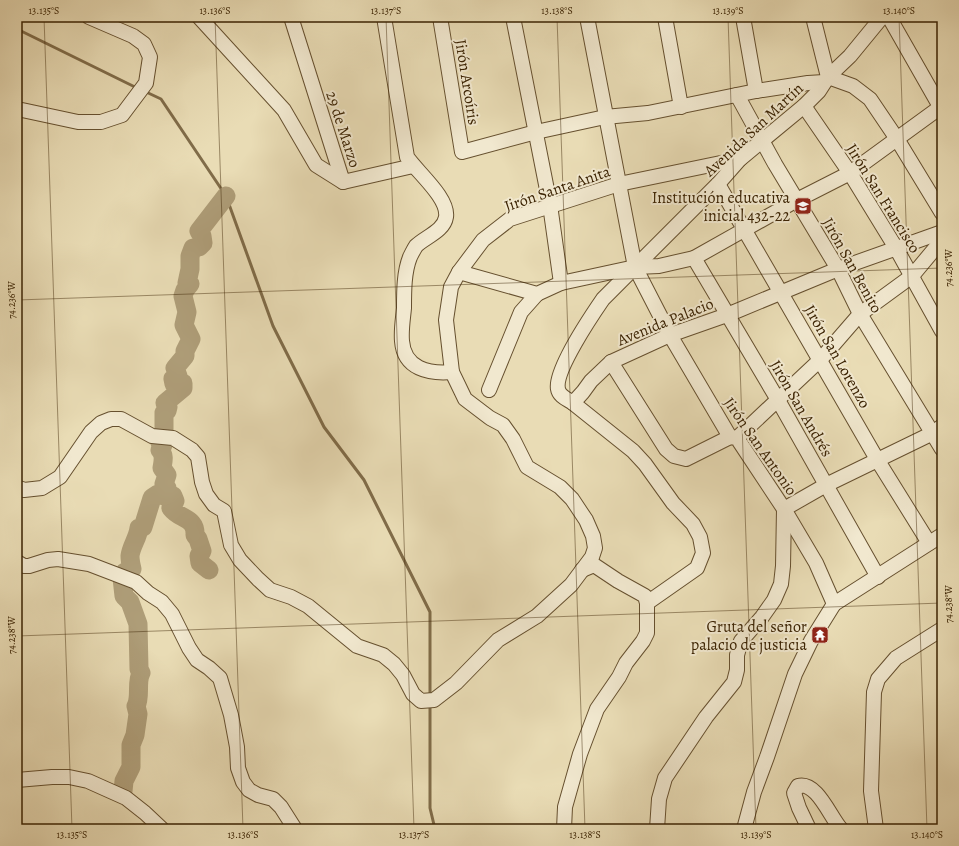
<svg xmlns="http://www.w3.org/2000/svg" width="959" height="846" font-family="Alegreya,serif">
	<rect width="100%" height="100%" fill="#e9dcb5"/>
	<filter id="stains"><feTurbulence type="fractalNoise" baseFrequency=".005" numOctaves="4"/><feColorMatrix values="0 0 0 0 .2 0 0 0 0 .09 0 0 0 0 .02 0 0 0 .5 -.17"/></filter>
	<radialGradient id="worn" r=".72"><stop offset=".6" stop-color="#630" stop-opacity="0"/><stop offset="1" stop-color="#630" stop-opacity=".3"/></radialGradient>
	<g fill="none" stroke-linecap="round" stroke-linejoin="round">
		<g stroke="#806c49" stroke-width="3">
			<polyline points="17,29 137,88"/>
			<polyline points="144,91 161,99 226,196 273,326 324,427 364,480 430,612 430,696"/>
			<polyline points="430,703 430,808 435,829"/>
		</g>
		<g stroke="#ae9d78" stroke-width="19">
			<path d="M167 493 170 496H173L175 501 171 508C180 520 196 517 195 535L198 539 202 551 199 556 200 563 209 570"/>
			<path d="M123 791 124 781 131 767V745L135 735 138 714 136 706C141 697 136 682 141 673L139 669 138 624 130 602 124 596 122 578 125 572 132 569C131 565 130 560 130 556 131 546 138 538 139 528L143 527 152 498 158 494 164 496 167 493V488L164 484 167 475 162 468C163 462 165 455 160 450L163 445 160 443 164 438V413L167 411 168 407 165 403 183 388V383L174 384 173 379 178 376 175 368 185 356V351L191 339 184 325 187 312 183 296 185 290 190 284 187 283 190 269V256L193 248 199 247 203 243 202 236 199 231 226 196"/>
		</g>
		<defs>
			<g id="minor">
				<polyline points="199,17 284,110 316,165 343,182"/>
				<polyline points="291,17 343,182 413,166"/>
				<path d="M384 17 407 157C417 172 449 198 446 217 444 231 425 237 416 246 414 249 412 253 410 257 404 272 404 291 404 308 403 319 401 330 402 341 404 369 429 374 452 372"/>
				<polyline points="440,17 462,152 536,132 605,117 648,113 756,91 808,83 824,82"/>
				<polyline points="513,17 550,205 561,283"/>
				<polyline points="587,17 635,267 670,335 730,437 737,438 784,509 816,563 834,604"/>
				<polyline points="665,17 681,107"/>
				<polyline points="743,17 756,91"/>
				<polyline points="813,17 828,77 853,86 870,99 897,139 942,213"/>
				<path d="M882 17 850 56 828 77 819 91 804 106 740 159 718 184 603 299C592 315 554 371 558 389 559 396 567 399 573 403L583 392 591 381 611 362 670 335 727 315 838 269 942 232"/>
				<polyline points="889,17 942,110"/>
				<polyline points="737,95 775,164 838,269 860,314 942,449"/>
				<polyline points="804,106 850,173 896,248 942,331"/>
				<polyline points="17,111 22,110 78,122 101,122 122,115 146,83 150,57 144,44 133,36 89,17"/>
				<polyline points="718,184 878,461 929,543"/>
				<polyline points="694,258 778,400 878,577"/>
				<polyline points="459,272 537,294 561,283 635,267 659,266 694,258 797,200 850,173 942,106"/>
				<polyline points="611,362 666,449 674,456 686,459 730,437"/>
				<polyline points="489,390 521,312 537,294"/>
				<polyline points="573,403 633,451 645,464 673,503 693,524 700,537 703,553 697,568 647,603"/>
				<polyline points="737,438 821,359 860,314 912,276 942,240"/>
				<polyline points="17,487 24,490 42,488 60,477 91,432 101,423 111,419 121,419 152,436 173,438 192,450 198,457 202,482 206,494 214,505 224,511 231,545 240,560 258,579 270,590 291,597 308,606 357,646 383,655 394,664 403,675 413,694 421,701 434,700 456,683 498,640 537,616 571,585 592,557 595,548 593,536 586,520 572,499 560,487 527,467 513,439 503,425 490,418 465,399 452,372 446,320 451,287 459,272 483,240 510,219 619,184 740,159"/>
				<polyline points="17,562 24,566 29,566 48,560 58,559 89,564 136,582 148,593 162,602 172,614 189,648 197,660 209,668 220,678 231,715 237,747 238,768 243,782 249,790 258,795 273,799 281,807 295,829"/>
				<polyline points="17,780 52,777 69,777 88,781 126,798 145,813 162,829"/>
				<polyline points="564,829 565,807 580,754 597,709 619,677 626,663 643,641 647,633 647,603 645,596 618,581 594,565 582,570"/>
				<polyline points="657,829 659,799 665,778 706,717 734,682 737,670 737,655 741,641 762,617 774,600 781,584 783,566 784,509 826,485 933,433 942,426"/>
				<polyline points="744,829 754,792 767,757 795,674 811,641 834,604 942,535"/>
				<path d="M809 829 799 808 794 793 798 786C817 781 830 817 841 829"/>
				<polyline points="876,829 871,791 874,692 878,679 896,658 942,629"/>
			</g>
		</defs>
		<use href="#minor" stroke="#66502f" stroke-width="16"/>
		<use href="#minor" stroke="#f1e8cf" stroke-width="14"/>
	</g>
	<path fill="none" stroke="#3a2202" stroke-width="1" stroke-opacity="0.45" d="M44 17 72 829M215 17 243 829M386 17 414 829M557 17 585 829M728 17 756 829M899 17 927 829M17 300 942 268M17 636 942 603"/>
	<defs>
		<symbol id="school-square" viewBox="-11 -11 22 22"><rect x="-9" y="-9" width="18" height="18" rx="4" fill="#8f2418" stroke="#f1e8cf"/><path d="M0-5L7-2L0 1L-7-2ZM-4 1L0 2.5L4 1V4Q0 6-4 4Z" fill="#fff"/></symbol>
		<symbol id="temple-square" viewBox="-11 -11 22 22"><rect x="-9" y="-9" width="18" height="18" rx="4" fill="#8f2418" stroke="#f1e8cf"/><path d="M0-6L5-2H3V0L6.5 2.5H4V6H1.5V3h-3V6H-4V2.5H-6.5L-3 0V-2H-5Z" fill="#fff"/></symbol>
	</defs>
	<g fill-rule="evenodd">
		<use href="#school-square" x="793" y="196" width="20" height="20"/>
		<use href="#temple-square" x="810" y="625" width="20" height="20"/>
	</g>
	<g text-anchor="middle" stroke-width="4" stroke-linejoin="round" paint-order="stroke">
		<g font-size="16" fill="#3a2202" stroke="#f1e8cf">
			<text transform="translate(468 82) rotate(81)" y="6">Jirón Arcoíris</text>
			<text transform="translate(344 129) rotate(72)" y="6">29 de Marzo</text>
			<text transform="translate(753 129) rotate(-43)" y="6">Avenida San Martín</text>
			<text transform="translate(557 188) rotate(-19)" y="6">Jirón Santa Anita</text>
			<text transform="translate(884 198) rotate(58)" y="6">Jirón San Francisco</text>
			<text transform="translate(853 265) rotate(61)" y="6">Jirón San Benito</text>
			<text transform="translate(665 321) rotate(-22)" y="6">Avenida Palacio</text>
			<text transform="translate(838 356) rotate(60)" y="6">Jirón San Lorenzo</text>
			<text transform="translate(802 408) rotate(60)" y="6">Jirón San Andrés</text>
			<text transform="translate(761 446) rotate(55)" y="6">Jirón San Antonio</text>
		</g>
		<g font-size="16" fill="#3a2202" stroke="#f1e8cf" text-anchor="end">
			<text x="790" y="203">Institución educativa<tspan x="790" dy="18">inicial 432-22</tspan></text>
			<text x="807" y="632">Gruta del señor<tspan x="807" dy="18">palacio de justicia</tspan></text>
		</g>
	</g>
	<rect width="959" height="846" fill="none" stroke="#e9dcb5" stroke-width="44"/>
	<rect x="22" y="22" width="915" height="802" fill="none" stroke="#3a2202" stroke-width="1.5"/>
	<g font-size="10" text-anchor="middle" fill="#3a2202">
		<text x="44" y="14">13.135°S</text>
		<text x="215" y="14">13.136°S</text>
		<text x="386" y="14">13.137°S</text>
		<text x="557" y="14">13.138°S</text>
		<text x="728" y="14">13.139°S</text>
		<text x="899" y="14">13.140°S</text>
		<text transform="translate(948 268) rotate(-90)" y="4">74.236°W</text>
		<text transform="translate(11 300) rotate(-90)" y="4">74.236°W</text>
		<text transform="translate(948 604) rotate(-90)" y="4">74.238°W</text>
		<text transform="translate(11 635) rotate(-90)" y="4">74.238°W</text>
		<text x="72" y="838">13.135°S</text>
		<text x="243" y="838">13.136°S</text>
		<text x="414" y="838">13.137°S</text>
		<text x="585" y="838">13.138°S</text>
		<text x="756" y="838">13.139°S</text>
		<text x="927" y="838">13.140°S</text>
	</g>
	<rect width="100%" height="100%" filter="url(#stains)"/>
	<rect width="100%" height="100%" fill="url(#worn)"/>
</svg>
